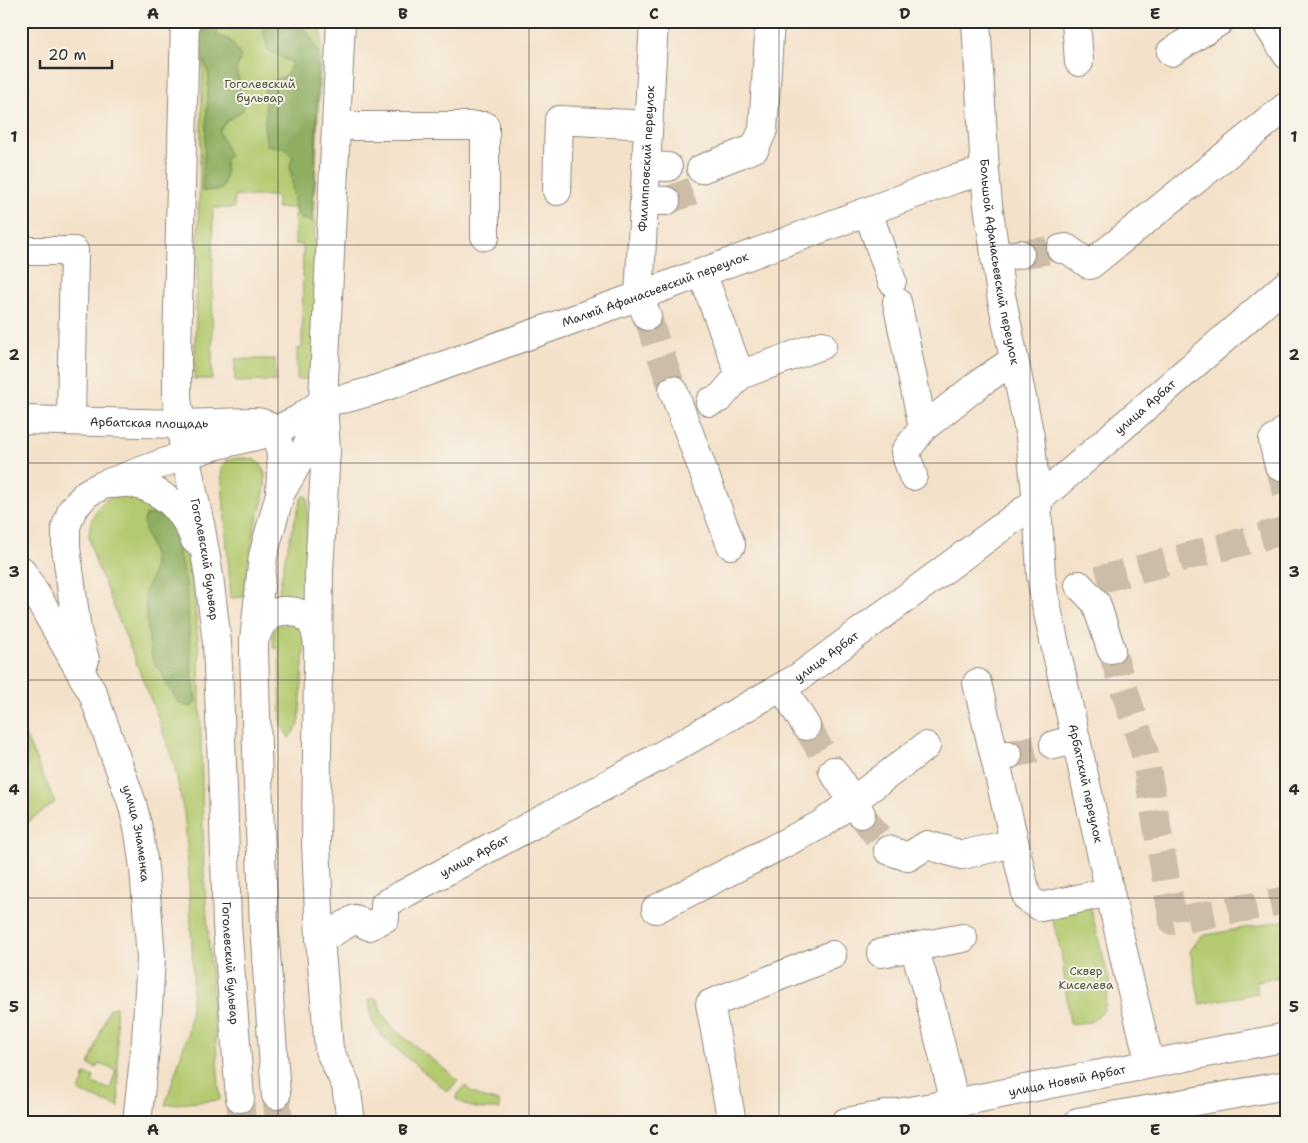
<svg xmlns="http://www.w3.org/2000/svg" width="1308" height="1143" font-family="'Shantell Sans',sans-serif">
	<rect width="100%" height="100%" fill="#f7f3e8"/>
	<filter id="ink" filterUnits="userSpaceOnUse"><feTurbulence type="fractalNoise" baseFrequency=".02" numOctaves="2"/><feDisplacementMap in="SourceGraphic" scale="10" xChannelSelector="R" yChannelSelector="G"/><feConvolveMatrix kernelMatrix="1 2 1 2 8 2 1 2 1" color-interpolation-filters="sRGB"/></filter>
	<filter id="wash" filterUnits="userSpaceOnUse"><feTurbulence type="fractalNoise" baseFrequency=".0096" numOctaves="4" result="noise"/><feDisplacementMap in="SourceGraphic" scale="20" xChannelSelector="R" yChannelSelector="G"/><feGaussianBlur stdDeviation="1.12" result="paint"/><feColorMatrix in="noise" values="0 0 0 0 0 0 0 0 0 0 0 0 0 0 0 0 0 1.4 0 .05"/><feComposite in="paint" operator="in"/></filter>
	<g filter="url(#wash)">
		<rect width="100%" height="100%" fill="#f4e1c9"/>
		<g fill="#b4ca6f" stroke="#707a4d">
			<polygon points="204,21 322,21 314,209 319,379 297,379 297,349 302,348 303,245 295,244 295,208 277,208 277,196 235,196 234,208 213,208 212,379 194,379"/>
			<polygon points="235,359 275,359 276,381 235,382"/>
			<path d="M240 458C249 458 258 458 263 468 271 483 257 516 254 532 250 554 246 575 243 597L231 598 221 469C225 459 229 459 240 458Z"/>
			<path d="M126 495 157 503 180 531 187 552 195 603 199 652 204 873 220 1100 165 1105 188 1033 192 998 193 971 189 884 187 846 184 813 174 765 157 715 97 565C90 544 84 532 96 511 99 506 104 500 110 497 115 496 121 496 126 495Z"/>
			<path d="M306 496 308 498 305 604 278 601C282 565 291 532 302 497Z"/>
			<polygon points="298,623 305,635 299,725 289,738 281,725 279,648 273,648 273,631 277,625"/>
			<polygon points="21,726 55,802 21,827"/>
			<polygon points="1089,903 1110,983 1104,1010 1091,1022 1070,1024 1061,951 1050,912"/>
			<polygon points="1287,920 1287,976 1256,981 1258,993 1200,1004 1190,951 1201,936"/>
			<polygon points="374,998 378,1000 382,1013 395,1030 458,1080 448,1092 387,1041 378,1030 372,1021 369,1000"/>
			<polygon points="116,1007 119,1107 79,1092 85,1074 94,1077 92,1083 110,1089 116,1070 99,1064 97,1068 89,1065 109,1008"/>
			<path d="M465 1086C477 1096 483 1099 499 1101L500 1109C479 1109 472 1110 455 1098Z"/>
		</g>
		<g fill="#8fae62" stroke="#5d6c46">
			<polygon points="202,21 222,21 216,35 229,39 241,56 236,70 244,96 243,110 227,121 219,131 229,154 225,163 226,177 221,190 202,191 209,76 200,49 199,26"/>
			<polygon points="273,21 294,21 308,33 318,51 315,180 312,197 312,222 301,219 295,209 290,165 293,157 286,149 267,145 264,128 266,112 264,94 268,82 286,76 292,63 268,50 263,30"/>
			<path d="M153 514C161 516 165 518 171 524L186 583 192 674 194 687 196 702 191 707 184 705 178 702 167 684 161 671 156 667 153 661 149 641 145 598V591L152 577 154 564 152 550 145 531 144 521 146 515Z"/>
		</g>
	</g>
	<g filter="url(#ink)">
		<g fill="none" stroke-linecap="round" stroke-linejoin="round">
			<g stroke="#ccbda9" stroke-width="28" stroke-dasharray="28 14" stroke-linecap="butt">
				<polyline points="666,201 703,187"/>
				<polyline points="1020,254 1061,249"/>
				<polyline points="647,316 673,390"/>
				<polyline points="1279,466 1287,493"/>
				<polyline points="1098,580 1287,530"/>
				<polyline points="1111,649 1144,750 1173,921 1287,900"/>
				<polyline points="806,726 833,771"/>
				<polyline points="1008,755 1054,745"/>
				<polyline points="861,814 888,850"/>
			</g>
			<g stroke="#ccbda9" stroke-width="28" stroke-dasharray="28 14" stroke-linecap="butt">
				<polyline points="276,1095 279,1122"/>
				<polyline points="240,1098 242,1122"/>
			</g>
			<defs>
				<g id="minor">
					<path id="s1" d="M976 21 985 171 988 205 1001 295 1030 437 1037 501 1041 575 1044 595 1130 983 1150 1064"/>
					<polyline points="1076,21 1079,62"/>
					<polyline points="1265,21 1287,55"/>
					<polyline points="1171,52 1220,21"/>
					<polyline points="337,126 485,126 485,236"/>
					<polyline points="645,166 668,167"/>
					<polyline points="701,169 755,148 763,130 770,21"/>
					<polyline points="557,191 559,120 648,125"/>
					<polyline points="644,200 666,201"/>
					<polyline points="868,212 892,281"/>
					<polyline points="1061,249 1066,248 1090,265 1287,106"/>
					<polyline points="21,251 74,251 71,421"/>
					<polyline points="995,258 1020,254"/>
					<polyline points="702,273 740,375 822,345"/>
					<polyline points="897,302 923,428"/>
					<path id="s2" d="M647 316 639 296 654 21"/>
					<polyline points="673,390 731,545"/>
					<polyline points="710,402 720,398 740,375"/>
					<polyline points="1279,466 1273,441 1287,429"/>
					<polyline points="913,476 905,452 923,428 980,383 1014,360"/>
					<polyline points="1079,585 1096,603 1111,649"/>
					<path d="M254 641C257 634 259 625 265 620 277 607 300 608 311 622 316 629 317 637 318 645"/>
					<polyline points="977,683 995,758"/>
					<polyline points="782,687 806,726"/>
					<polyline points="1054,745 1076,739"/>
					<polyline points="1008,755 995,758 1027,898 1041,907 1109,892"/>
					<polyline points="833,771 861,814"/>
					<polyline points="888,850 908,857 927,845 962,855 1014,843"/>
					<polyline points="656,909 822,824 926,746"/>
					<path id="s3" d="M320 938 335 931 355 919 369 926 385 918V904L655 759 799 677 1037 501 1287 284"/>
					<polyline points="881,953 914,947"/>
					<polyline points="926,988 914,947 963,938"/>
					<polyline points="930,1002 955,1103"/>
					<path id="s4" d="M351 1122 346 1085 329 1050 320 938 316 842 319 571 326 450 323 402 347 398 372 391 639 296 955 179 985 171"/>
					<polyline points="732,1122 710,1004 832,955"/>
				</g>
				<g id="major">
					<path id="s5" d="M185 21 177 352V398L185 455 201 529 209 576 217 643 223 789 227 925 240 1098"/>
					<path id="s6" d="M21 420 180 424 250 422C254 422 258 422 262 423 285 432 282 471 280 490"/>
					<path d="M112 484C118 484 125 482 131 483 162 489 184 510 195 540"/>
					<path id="s7" d="M21 570 46 611 93 694 132 803 139 832 144 868 151 958 146 1040 137 1122"/>
					<polyline points="85,660 77,631 70,577 66,548 66,527 72,510 87,493 103,485 185,455 214,446 272,432 299,419 323,402"/>
					<polyline points="276,1095 264,926 258,782 254,652 254,641 263,556 280,494 304,452 321,411 323,402 341,21"/>
					<path id="s8" d="M846 1122 955 1103 1287 1037"/>
					<polyline points="1078,1122 1287,1085"/>
				</g>
			</defs>
			<use href="#minor" stroke="#90867a" stroke-width="30"/>
			<use href="#major" stroke="#90867a" stroke-width="30"/>
			<use href="#minor" stroke="#fff" stroke-width="28"/>
			<use href="#major" stroke="#fff" stroke-width="28"/>
		</g>
	</g>
	<path fill="none" stroke="#2b2b2b" stroke-width="1" stroke-opacity="0.55" d="M278 21V1122M529 21V1122M779 21V1122M1030 21V1122M21 245H1287M21 463H1287M21 680H1287M21 898H1287"/>
	<g text-anchor="middle" stroke-width="4" stroke-linejoin="round" paint-order="stroke">
		<g font-size="12" fill="#4d533c" stroke="#f7f3e8">
			<text x="260" y="88">Гоголевский<tspan x="260" dy="14">бульвар</tspan></text>
			<text x="1086" y="975">Сквер<tspan x="1086" dy="14">Киселева</tspan></text>
		</g>
		<g font-size="12" fill="#2b2b2b" stroke="#f7f3e8">
			<text dy="4" stroke="none"><textPath href="#s2" startOffset="159">Филипповский переулок</textPath></text>
			<text dy="4" stroke="none"><textPath href="#s1" startOffset="242">Большой Афанасьевский переулок</textPath></text>
			<text dy="4" stroke="none"><textPath href="#s4" startOffset="1076">Малый Афанасьевский переулок</textPath></text>
			<text dy="4" stroke="none"><textPath href="#s3" startOffset="999">улица Арбат</textPath></text>
			<text dy="4" stroke="none"><textPath href="#s6" startOffset="128">Арбатская площадь</textPath></text>
			<text dy="4" stroke="none"><textPath href="#s5" startOffset="541">Гоголевский бульвар</textPath></text>
			<text dy="4" stroke="none"><textPath href="#s3" startOffset="594">улица Арбат</textPath></text>
			<text dy="4" stroke="none"><textPath href="#s1" startOffset="772">Арбатский переулок</textPath></text>
			<text dy="4" stroke="none"><textPath href="#s7" startOffset="290">улица Знаменка</textPath></text>
			<text dy="4" stroke="none"><textPath href="#s3" startOffset="189">улица Арбат</textPath></text>
			<text dy="4" stroke="none"><textPath href="#s5" startOffset="946">Гоголевский бульвар</textPath></text>
			<text dy="4" stroke="none"><textPath href="#s8" startOffset="225">улица Новый Арбат</textPath></text>
		</g>
	</g>
	<rect width="1308" height="1143" fill="none" stroke="#f7f3e8" stroke-width="55"/>
	<path d="M40 60v8h72v-8" fill="none" stroke="#2b2b2b" stroke-width="2.5"/>
	<text x="48" y="60" font-size="15" fill="#2b2b2b" stroke="#f7f3e8" stroke-width="4" paint-order="stroke">20 m</text>
	<rect x="28" y="28" width="1252" height="1088" fill="none" stroke="#2b2b2b" stroke-width="2"/>
	<g font-size="16" text-anchor="middle" font-weight="bold" fill="#2b2b2b">
		<text x="153" y="19">A</text>
		<text x="403" y="19">B</text>
		<text x="654" y="19">C</text>
		<text x="905" y="19">D</text>
		<text x="1155" y="19">E</text>
		<text x="14" y="142">1</text>
		<text x="1294" y="142">1</text>
		<text x="14" y="360">2</text>
		<text x="1294" y="360">2</text>
		<text x="14" y="577">3</text>
		<text x="1294" y="577">3</text>
		<text x="14" y="795">4</text>
		<text x="1294" y="795">4</text>
		<text x="14" y="1012">5</text>
		<text x="1294" y="1012">5</text>
		<text x="153" y="1135">A</text>
		<text x="403" y="1135">B</text>
		<text x="654" y="1135">C</text>
		<text x="905" y="1135">D</text>
		<text x="1155" y="1135">E</text>
	</g>
</svg>
